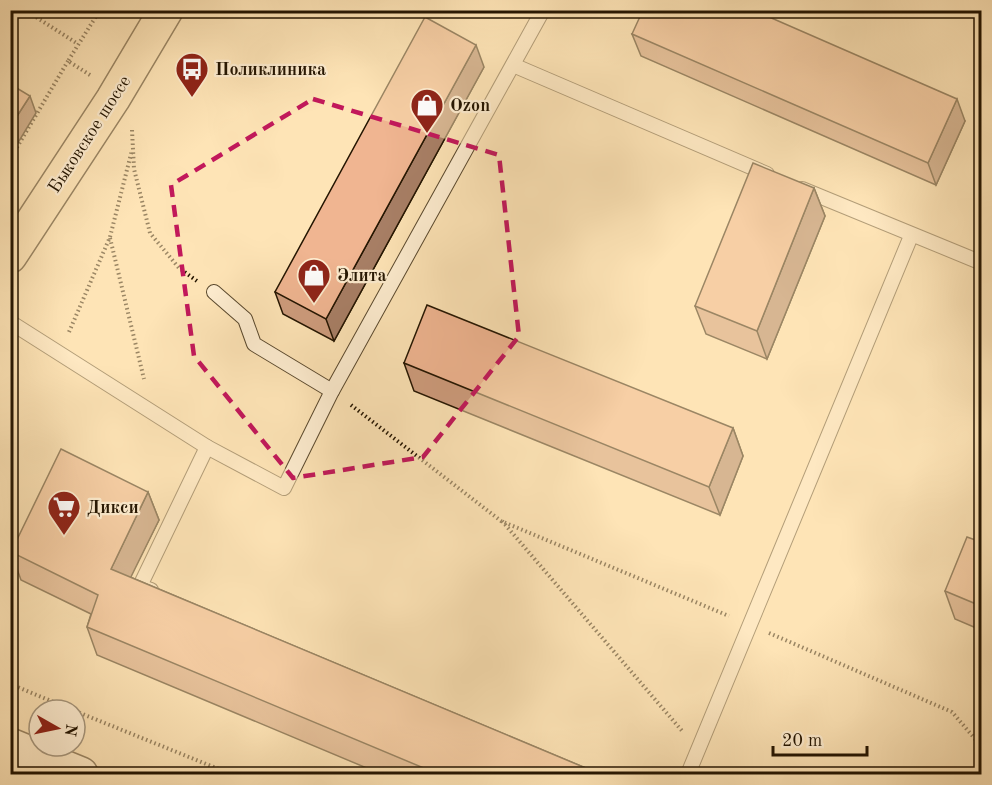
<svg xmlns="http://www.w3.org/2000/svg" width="992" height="785" font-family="'Old Standard TT',serif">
	<rect width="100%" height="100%" fill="#fee4b6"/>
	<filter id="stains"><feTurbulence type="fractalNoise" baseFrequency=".00333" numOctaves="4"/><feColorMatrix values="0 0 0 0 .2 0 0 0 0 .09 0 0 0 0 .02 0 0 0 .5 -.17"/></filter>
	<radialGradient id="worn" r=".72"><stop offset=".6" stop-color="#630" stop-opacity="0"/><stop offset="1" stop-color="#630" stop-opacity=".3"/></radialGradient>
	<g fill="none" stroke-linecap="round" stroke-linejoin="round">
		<defs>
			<g id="service">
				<polyline points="513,65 767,174"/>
				<polyline points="802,189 982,263"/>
				<polyline points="214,292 245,319 254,344 332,391"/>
				<polyline points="10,322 207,447 140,586 151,590"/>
				<polyline points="207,447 284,488 332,391 543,10"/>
				<polyline points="688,774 911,236"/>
			</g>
			<polyline id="secondary" points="10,745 81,774"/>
			<polyline id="primary" points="10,256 113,99 166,10"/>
		</defs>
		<use href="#service" stroke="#5a492e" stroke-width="16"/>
		<use href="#secondary" stroke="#241501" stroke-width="36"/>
		<use href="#primary" stroke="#241501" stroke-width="36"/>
		<g stroke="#241501" stroke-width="4" stroke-dasharray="1.5 3" stroke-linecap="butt">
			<polyline points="25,10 78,44"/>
			<polyline points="90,75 68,61 100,10"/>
			<polyline points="132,130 134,169 150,233 179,268 197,281"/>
			<polyline points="10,159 68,61"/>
			<polyline points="110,238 144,379"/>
			<polyline points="69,332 110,237 132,150"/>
			<polyline points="351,405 501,521 729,616"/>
			<polyline points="502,521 683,732"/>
			<polyline points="769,633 952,712 982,747"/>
			<polyline points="10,684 73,710"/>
			<polyline points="75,711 231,774"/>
		</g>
		<use href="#service" stroke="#feedd0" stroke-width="14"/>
		<use href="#secondary" stroke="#feedd0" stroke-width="33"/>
		<use href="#primary" stroke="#fee4b6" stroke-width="33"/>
	</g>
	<g fill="#ce9c7d" stroke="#241501" stroke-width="1.5">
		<polygon points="632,34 965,121 936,185 641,56"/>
		<polygon points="484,67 334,341 283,314 275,292"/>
		<polygon points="814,188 825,216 767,359 706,334 695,306"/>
		<polygon points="404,363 733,428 743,456 720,515 414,391"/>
		<polygon points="148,492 159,520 130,577 600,774 381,774 97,655 87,627 91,614 21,580 11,552"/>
		<polygon points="981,542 981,630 955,619 945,591"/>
	</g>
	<g fill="#a87f66" stroke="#241501" stroke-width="1.5">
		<polygon points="476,45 484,67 334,341 326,319"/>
		<polygon points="30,96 36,113 10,156 10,127"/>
		<polygon points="957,99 965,121 936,185 928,163"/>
		<polygon points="814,188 825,216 767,359 757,331"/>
		<polygon points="733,428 743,456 720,515 709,487"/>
		<polygon points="148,492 159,520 121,597 111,569"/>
	</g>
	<g fill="#f0b591" stroke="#241501" stroke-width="1.5">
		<polygon points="643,10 753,10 957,99 928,163 632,34"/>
		<polygon points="425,17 476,45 326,319 275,292"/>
		<polygon points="10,84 30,96 10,127"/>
		<polygon points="753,163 814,188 757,331 695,306"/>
		<polygon points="427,305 733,428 709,487 404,363"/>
		<polygon points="61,449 148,492 111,569 600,774 438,774 87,627 98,595 11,552"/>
		<polygon points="967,537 981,542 981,606 945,591"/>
	</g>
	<path d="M0 0H992V785H0ZM313 99 499 155 519 336 423 457 293 478 194 356 171 185Z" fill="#fee4b6" fill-opacity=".55" fill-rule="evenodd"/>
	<path fill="none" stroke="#c2185b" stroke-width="4.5" stroke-dasharray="12 8" stroke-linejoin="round" d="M313 99 499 155 519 336 423 457 293 478 194 356 171 185Z"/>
	<defs>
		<symbol id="bus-pin" viewBox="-11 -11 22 30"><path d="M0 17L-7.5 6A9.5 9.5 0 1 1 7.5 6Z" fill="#8f2418" stroke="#feedd0"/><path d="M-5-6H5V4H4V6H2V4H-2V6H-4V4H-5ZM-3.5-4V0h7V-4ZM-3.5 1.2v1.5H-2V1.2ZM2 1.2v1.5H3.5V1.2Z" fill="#fff"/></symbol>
		<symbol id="shop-pin" viewBox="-11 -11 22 30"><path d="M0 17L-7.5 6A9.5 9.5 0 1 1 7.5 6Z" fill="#8f2418" stroke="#feedd0"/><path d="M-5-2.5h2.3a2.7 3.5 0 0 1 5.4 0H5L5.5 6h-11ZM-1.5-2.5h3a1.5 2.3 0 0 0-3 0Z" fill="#fff"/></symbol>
		<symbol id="supermarket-pin" viewBox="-11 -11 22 30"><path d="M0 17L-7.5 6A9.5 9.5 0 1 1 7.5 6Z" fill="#8f2418" stroke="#feedd0"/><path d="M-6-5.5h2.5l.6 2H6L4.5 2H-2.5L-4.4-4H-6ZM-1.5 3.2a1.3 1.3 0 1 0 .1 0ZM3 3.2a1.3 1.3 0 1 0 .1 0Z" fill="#fff"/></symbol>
	</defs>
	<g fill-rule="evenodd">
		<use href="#bus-pin" x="173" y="50" width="38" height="52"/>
		<use href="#shop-pin" x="408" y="86" width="38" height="52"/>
		<use href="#shop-pin" x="295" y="256" width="38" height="52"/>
		<use href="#supermarket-pin" x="45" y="488" width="38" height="52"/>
	</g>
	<g text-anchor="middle" stroke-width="4.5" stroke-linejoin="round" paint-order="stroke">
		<g font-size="18" font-weight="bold" fill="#241501" stroke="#feedd0" text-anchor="start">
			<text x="215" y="75">Поликлиника</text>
			<text x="450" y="111">Ozon</text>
			<text x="337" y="281">Элита</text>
			<text x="87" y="513">Дикси</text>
		</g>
		<g font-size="18" fill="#241501" stroke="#feedd0">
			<text transform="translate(89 134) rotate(-57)" y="6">Быковское шоссе</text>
		</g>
	</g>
	<rect width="992" height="785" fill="none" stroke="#fee4b6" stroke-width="36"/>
	<rect x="12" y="12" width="968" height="761" fill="none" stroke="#241501" stroke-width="3"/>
	<rect x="18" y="18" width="956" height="749" fill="none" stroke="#241501" stroke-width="1.5"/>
	<g transform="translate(57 728) rotate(99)"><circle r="28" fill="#feedd0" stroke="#a7977d" stroke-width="1.5"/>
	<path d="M0-4.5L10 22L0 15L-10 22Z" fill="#8f2418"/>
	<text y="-9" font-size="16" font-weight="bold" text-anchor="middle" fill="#241501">N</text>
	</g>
	<path d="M773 746v9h94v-9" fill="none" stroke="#241501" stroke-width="3"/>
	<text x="782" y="746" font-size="18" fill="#241501" stroke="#feedd0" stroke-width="4.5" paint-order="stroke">20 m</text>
	<rect width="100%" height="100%" filter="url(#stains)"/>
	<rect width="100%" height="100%" fill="url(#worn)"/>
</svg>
